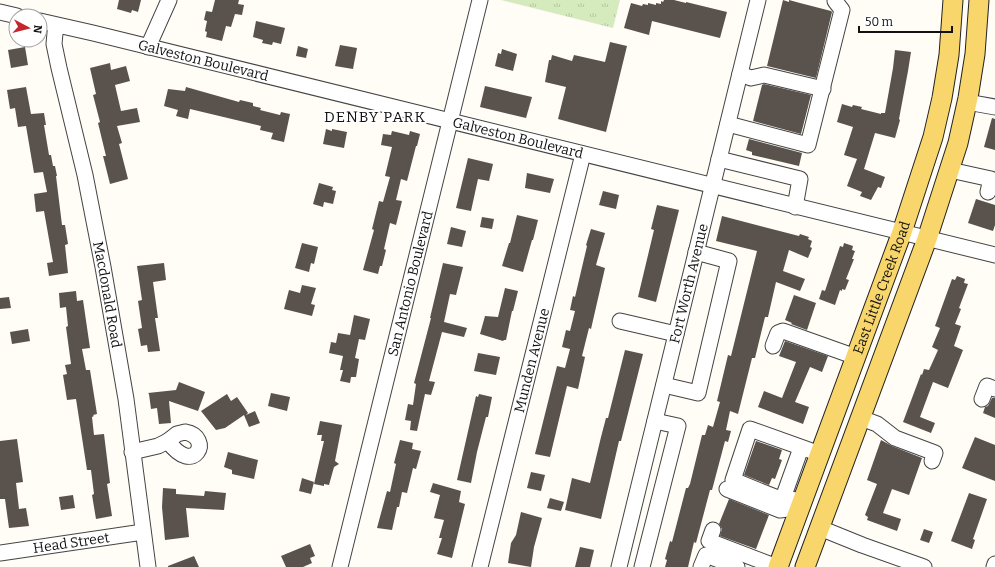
<svg xmlns="http://www.w3.org/2000/svg" width="995" height="567" font-family="Bitter,serif">
	<defs>
		<pattern id="grass-tufts" width="24" height="20" patternUnits="userSpaceOnUse"><rect width="24" height="20" fill="#d5ebbd"/><path d="M3 7l-1-3M5 7V3M7 7l1-3M15 17l-1-3M17 17v-4M19 17l1-3" fill="none" stroke="#b6c8a1"/></pattern>
	</defs>
	<rect width="100%" height="100%" fill="#fffdf5"/>
	<polygon fill="url(#grass-tufts)" points="501,0 620,0 613,28"/>
	<g fill="#5a524d">
		<polygon points="119,0 141,0 138,12 132,10 131,13 117,9"/>
		<polygon points="215,0 239,0 238,4 244,5 242,15 235,14 231,27 226,26 222,41 206,37 207,32 205,31 207,21 204,20 206,11 212,12"/>
		<polygon points="664,0 674,0 686,3 686,2 727,12 720,38 652,21 649,35 624,28 631,3 642,6 643,4 648,5 648,3 656,5 656,3 661,4 661,1 663,2"/>
		<polygon points="783,0 789,2 789,0 800,3 831,11 832,12 816,78 767,66"/>
		<polygon points="256,21 285,28 281,44 273,42 272,45 262,43 263,40 253,37"/>
		<polygon points="610,42 627,46 606,132 558,119 566,87 545,82 549,60 551,60 552,55 572,61 574,55 605,62"/>
		<polygon points="340,45 357,48 353,69 335,66"/>
		<polygon points="298,46 308,49 306,58 296,56"/>
		<polygon points="25,47 28,65 11,68 8,50"/>
		<polygon points="502,49 517,54 513,71 495,66 498,53 501,54"/>
		<polygon points="895,50 911,52 908,71 899,119 900,120 895,138 875,133 864,169 885,177 881,188 878,187 871,200 860,196 862,192 847,186 857,159 844,155 853,127 837,122 842,104 852,107 853,105 862,107 861,109 881,114 881,113 885,113 893,68"/>
		<polygon points="110,63 111,70 126,66 130,81 115,85 121,111 137,108 140,122 117,126 122,143 119,144 128,179 110,184 103,156 106,156 98,123 100,122 93,95 96,94 90,68"/>
		<polygon points="764,84 811,95 801,134 753,121 762,85"/>
		<polygon points="485,86 532,97 526,118 480,107"/>
		<polygon points="26,87 31,114 44,113 46,125 44,125 49,155 51,155 53,166 55,166 57,176 56,176 62,225 65,225 68,244 65,245 68,273 49,276 47,263 53,262 44,211 36,212 34,194 47,192 43,172 34,173 26,126 18,127 15,108 10,109 7,90"/>
		<polygon points="186,87 239,102 240,100 253,103 253,106 261,108 260,110 280,115 281,112 290,114 284,142 271,139 273,133 260,130 261,126 190,109 188,119 176,116 178,110 164,106 168,89 185,91"/>
		<polygon points="992,118 995,119 995,150 984,147"/>
		<polygon points="326,129 332,131 332,129 347,132 344,148 323,144"/>
		<polygon points="392,131 409,135 410,131 420,134 417,146 416,146 407,181 401,179 396,200 402,201 396,225 390,223 384,249 386,250 382,266 380,266 378,274 363,270 374,230 372,229 379,201 383,202 390,177 385,176 392,147 381,145 383,134 391,135"/>
		<polygon points="749,139 802,153 799,166 752,155 752,152 746,150"/>
		<polygon points="468,158 493,164 489,181 478,179 471,211 456,208"/>
		<polygon points="527,173 554,179 550,193 525,188"/>
		<polygon points="319,183 333,187 332,190 336,191 333,204 324,202 323,207 313,204"/>
		<polygon points="603,191 619,195 616,209 599,205"/>
		<polygon points="976,199 995,205 995,225 993,231 968,223"/>
		<polygon points="657,205 679,210 656,302 638,297 654,230 651,229"/>
		<polygon points="517,215 538,220 533,240 532,240 523,272 502,266 509,243 510,243"/>
		<polygon points="722,216 799,236 800,234 809,237 808,239 812,241 810,247 812,248 808,258 789,250 783,271 805,279 800,291 776,282 768,317 765,317 755,358 752,358 738,414 730,411 726,430 731,431 728,442 725,441 712,490 710,490 696,543 694,542 688,567 665,567 667,560 665,559 670,541 672,542 686,488 688,488 690,484 702,435 705,435 708,425 713,427 720,402 717,401 728,355 731,356 732,352 757,251 716,241"/>
		<polygon points="482,217 494,219 492,229 480,227"/>
		<polygon points="451,227 466,231 462,247 447,244"/>
		<polygon points="591,229 605,233 596,265 605,268 591,329 589,328 582,356 585,357 578,389 567,386 550,457 535,454 557,366 565,368 570,349 562,347 566,330 570,331 575,311 570,310 573,296 575,297 587,246 586,245"/>
		<polygon points="302,243 318,247 314,264 311,263 309,272 295,268"/>
		<polygon points="844,243 853,246 852,250 855,251 852,259 854,259 846,279 849,280 845,290 842,289 842,291 840,290 835,305 819,299 822,290 825,291 840,246 843,247"/>
		<polygon points="164,263 166,280 153,282 158,318 155,318 160,351 148,352 147,345 141,346 138,329 142,328 138,301 142,300 137,266"/>
		<polygon points="443,263 463,267 456,295 450,294 444,322 467,328 464,337 442,332 429,381 435,382 431,395 425,394 417,431 410,430 411,421 405,420 408,404 413,405 416,384 414,383 431,318 430,318"/>
		<polygon points="957,276 965,279 964,283 968,284 959,308 961,309 955,324 961,326 954,346 963,350 948,388 933,382 920,417 935,423 931,433 903,422 921,374 922,375 924,369 929,370 938,350 932,347 940,328 935,326 952,279 955,280"/>
		<polygon points="302,285 316,288 311,304 315,305 312,316 284,309 289,290 300,293"/>
		<polygon points="505,288 518,291 513,311 512,311 506,340 504,340 503,341 480,334 485,316 498,317"/>
		<polygon points="76,291 77,301 83,300 90,348 82,349 86,370 90,370 97,414 93,415 94,416 92,417 94,435 104,434 110,483 107,484 112,516 96,519 92,495 94,494 91,470 87,470 76,399 67,400 63,375 67,374 65,365 71,364 66,327 68,326 66,307 60,308 59,293"/>
		<polygon points="794,295 816,303 807,330 791,324 792,323 785,320"/>
		<polygon points="9,297 11,308 0,309 0,298"/>
		<polygon points="354,315 370,319 365,340 359,339 355,358 359,359 356,377 351,377 350,383 340,381 343,370 340,370 343,356 329,353 331,342 336,343 338,333 350,335"/>
		<polygon points="28,329 30,341 12,344 10,332"/>
		<polygon points="785,341 828,356 822,372 810,367 795,402 809,407 803,424 758,407 764,391 782,398 796,362 779,356"/>
		<polygon points="625,350 643,354 621,441 619,441 601,519 565,510 572,478 590,483 601,437 606,418 608,418"/>
		<polygon points="478,353 500,357 496,375 474,371"/>
		<polygon points="179,382 205,392 198,411 169,401 171,423 159,424 157,408 151,409 149,394 148,393 176,390"/>
		<polygon points="271,393 290,397 287,411 268,406"/>
		<polygon points="227,394 231,401 237,397 248,413 246,415 255,411 260,423 249,427 244,415 225,428 216,430 201,411"/>
		<polygon points="479,394 492,397 488,417 486,417 477,452 471,483 457,480 476,396 478,397"/>
		<polygon points="992,398 995,398 995,418 983,413 985,407 988,406"/>
		<polygon points="320,421 342,425 335,461 339,464 334,467 329,485 324,484 324,486 314,484 324,441 321,441 322,435 317,435"/>
		<polygon points="975,437 995,445 995,481 962,468"/>
		<polygon points="17,439 23,482 16,483 19,509 26,508 29,526 9,528 5,499 0,499 0,441"/>
		<polygon points="400,440 413,443 412,449 421,451 416,469 413,468 407,493 402,492 399,507 397,507 392,530 377,528 387,491 390,492 396,464 394,463"/>
		<polygon points="881,440 892,446 922,458 909,495 892,489 883,513 901,519 897,531 867,520 868,517 865,515 877,484 867,480"/>
		<polygon points="756,441 782,450 779,459 782,460 775,479 772,478 769,485 744,475"/>
		<polygon points="228,452 258,460 254,479 232,474 232,470 224,467"/>
		<polygon points="531,472 545,475 541,491 527,488"/>
		<polygon points="302,478 314,482 311,494 299,491"/>
		<polygon points="433,483 461,491 459,502 465,504 452,558 437,554 442,538 439,538 444,520 434,518 440,495 430,492"/>
		<polygon points="163,488 176,489 176,494 204,496 205,491 226,493 224,510 186,508 189,537 165,540 162,507"/>
		<polygon points="969,493 987,499 973,539 975,540 972,549 951,541"/>
		<polygon points="73,495 75,508 61,510 59,497"/>
		<polygon points="550,498 564,502 561,511 547,508"/>
		<polygon points="729,499 769,515 756,549 720,536 722,529 719,524"/>
		<polygon points="521,512 542,518 534,547 531,567 508,563 511,543 516,535"/>
		<polygon points="924,529 933,532 929,543 920,540"/>
		<polygon points="310,544 315,556 310,558 312,563 303,567 286,567 281,556"/>
		<polygon points="580,547 594,550 590,567 575,567"/>
		<polygon points="194,556 199,567 168,567 168,566"/>
	</g>
	<g fill="none" stroke-linecap="round" stroke-linejoin="round">
		<defs>
			<g id="minor">
				<polyline points="0,12 17,16"/>
				<path id="s1" d="M40 21 93 33 995 255"/>
				<path id="s2" d="M58 26 55 33 54 44 59 68 85 175 103 267 126 399 148 567"/>
				<polyline points="148,47 169,0"/>
				<polyline points="740,74 751,78 764,75 823,89"/>
				<polyline points="967,102 995,107"/>
				<polyline points="728,124 808,145 842,10 835,1"/>
				<polyline points="719,159 800,179 795,207"/>
				<polyline points="950,170 991,179 988,192"/>
				<polyline points="620,321 676,334"/>
				<polyline points="773,346 778,333 783,331 856,357"/>
				<polyline points="664,385 698,393 729,261 696,252"/>
				<polyline points="982,399 987,386 995,389"/>
				<polyline points="861,418 877,424 895,438 935,453 932,461"/>
				<path d="M185 432C214 437 194 478 168 441L177 434Z"/>
				<polyline points="132,452 158,446 168,441"/>
				<polyline points="727,489 780,510 787,509 798,513"/>
				<polyline points="783,498 801,448"/>
				<polyline points="803,501 775,497 733,480 750,429 820,454"/>
				<polyline points="820,528 862,545 924,567"/>
				<polyline points="713,530 709,541 777,567"/>
				<path id="s3" d="M0 553 143 532"/>
				<path id="s4" d="M340 567 480 0"/>
				<path id="s5" d="M480 567 583 154"/>
				<path id="s6" d="M619 567 758 0"/>
				<polyline points="642,567 678,426 655,421"/>
				<polyline points="701,567 706,555 737,567"/>
				<polyline points="994,567 995,564"/>
			</g>
			<g id="major">
				<path id="s7" d="M778 567 902 232 933 137 942 98 949 55 953 0"/>
				<polyline points="805,567 927,239 958,143 968,98 975,54 979,0"/>
			</g>
		</defs>
		<use href="#minor" stroke="#444" stroke-width="17"/>
		<use href="#major" stroke="#222" stroke-width="21"/>
		<use href="#minor" stroke="#fff" stroke-width="15"/>
		<use href="#major" stroke="#f9d66b" stroke-width="19"/>
	</g>
	<g text-anchor="middle" stroke-width="4" stroke-linejoin="round" paint-order="stroke">
		<g font-size="14" fill="#111" stroke="#fff">
			<text dy="5" stroke="none"><textPath href="#s1" startOffset="168">Galveston Boulevard</textPath></text>
			<text dy="5" stroke="none"><textPath href="#s1" startOffset="492">Galveston Boulevard</textPath></text>
			<text dy="5" stroke="none"><textPath href="#s4" startOffset="292">San Antonio Boulevard</textPath></text>
			<text dy="5" stroke="none"><textPath href="#s6" startOffset="292">Fort Worth Avenue</textPath></text>
			<text dy="5" stroke="none"><textPath href="#s7" startOffset="298">East Little Creek Road</textPath></text>
			<text dy="5" stroke="none"><textPath href="#s2" startOffset="275">Macdonald Road</textPath></text>
			<text dy="5" stroke="none"><textPath href="#s5" startOffset="213">Munden Avenue</textPath></text>
			<text dy="5" stroke="none"><textPath href="#s3" startOffset="72">Head Street</textPath></text>
		</g>
		<g font-size="15" letter-spacing="1" fill="#111" stroke="#fff">
			<text x="375" y="122">DENBY PARK</text>
		</g>
	</g>
	<g transform="translate(28 28) rotate(97)"><circle r="19" fill="#ffffff" stroke="#a0a0a0"/>
	<path d="M0-3L7 15L0 10L-7 15Z" fill="#c4262e"/>
	<text y="-6" font-size="11" font-weight="bold" text-anchor="middle" fill="#111111">N</text>
	</g>
	<path d="M859 26v6h93v-6" fill="none" stroke="#111111" stroke-width="2"/>
	<text x="865" y="26" font-size="12" fill="#111111" stroke="#ffffff" stroke-width="3" paint-order="stroke">50 m</text>
</svg>
